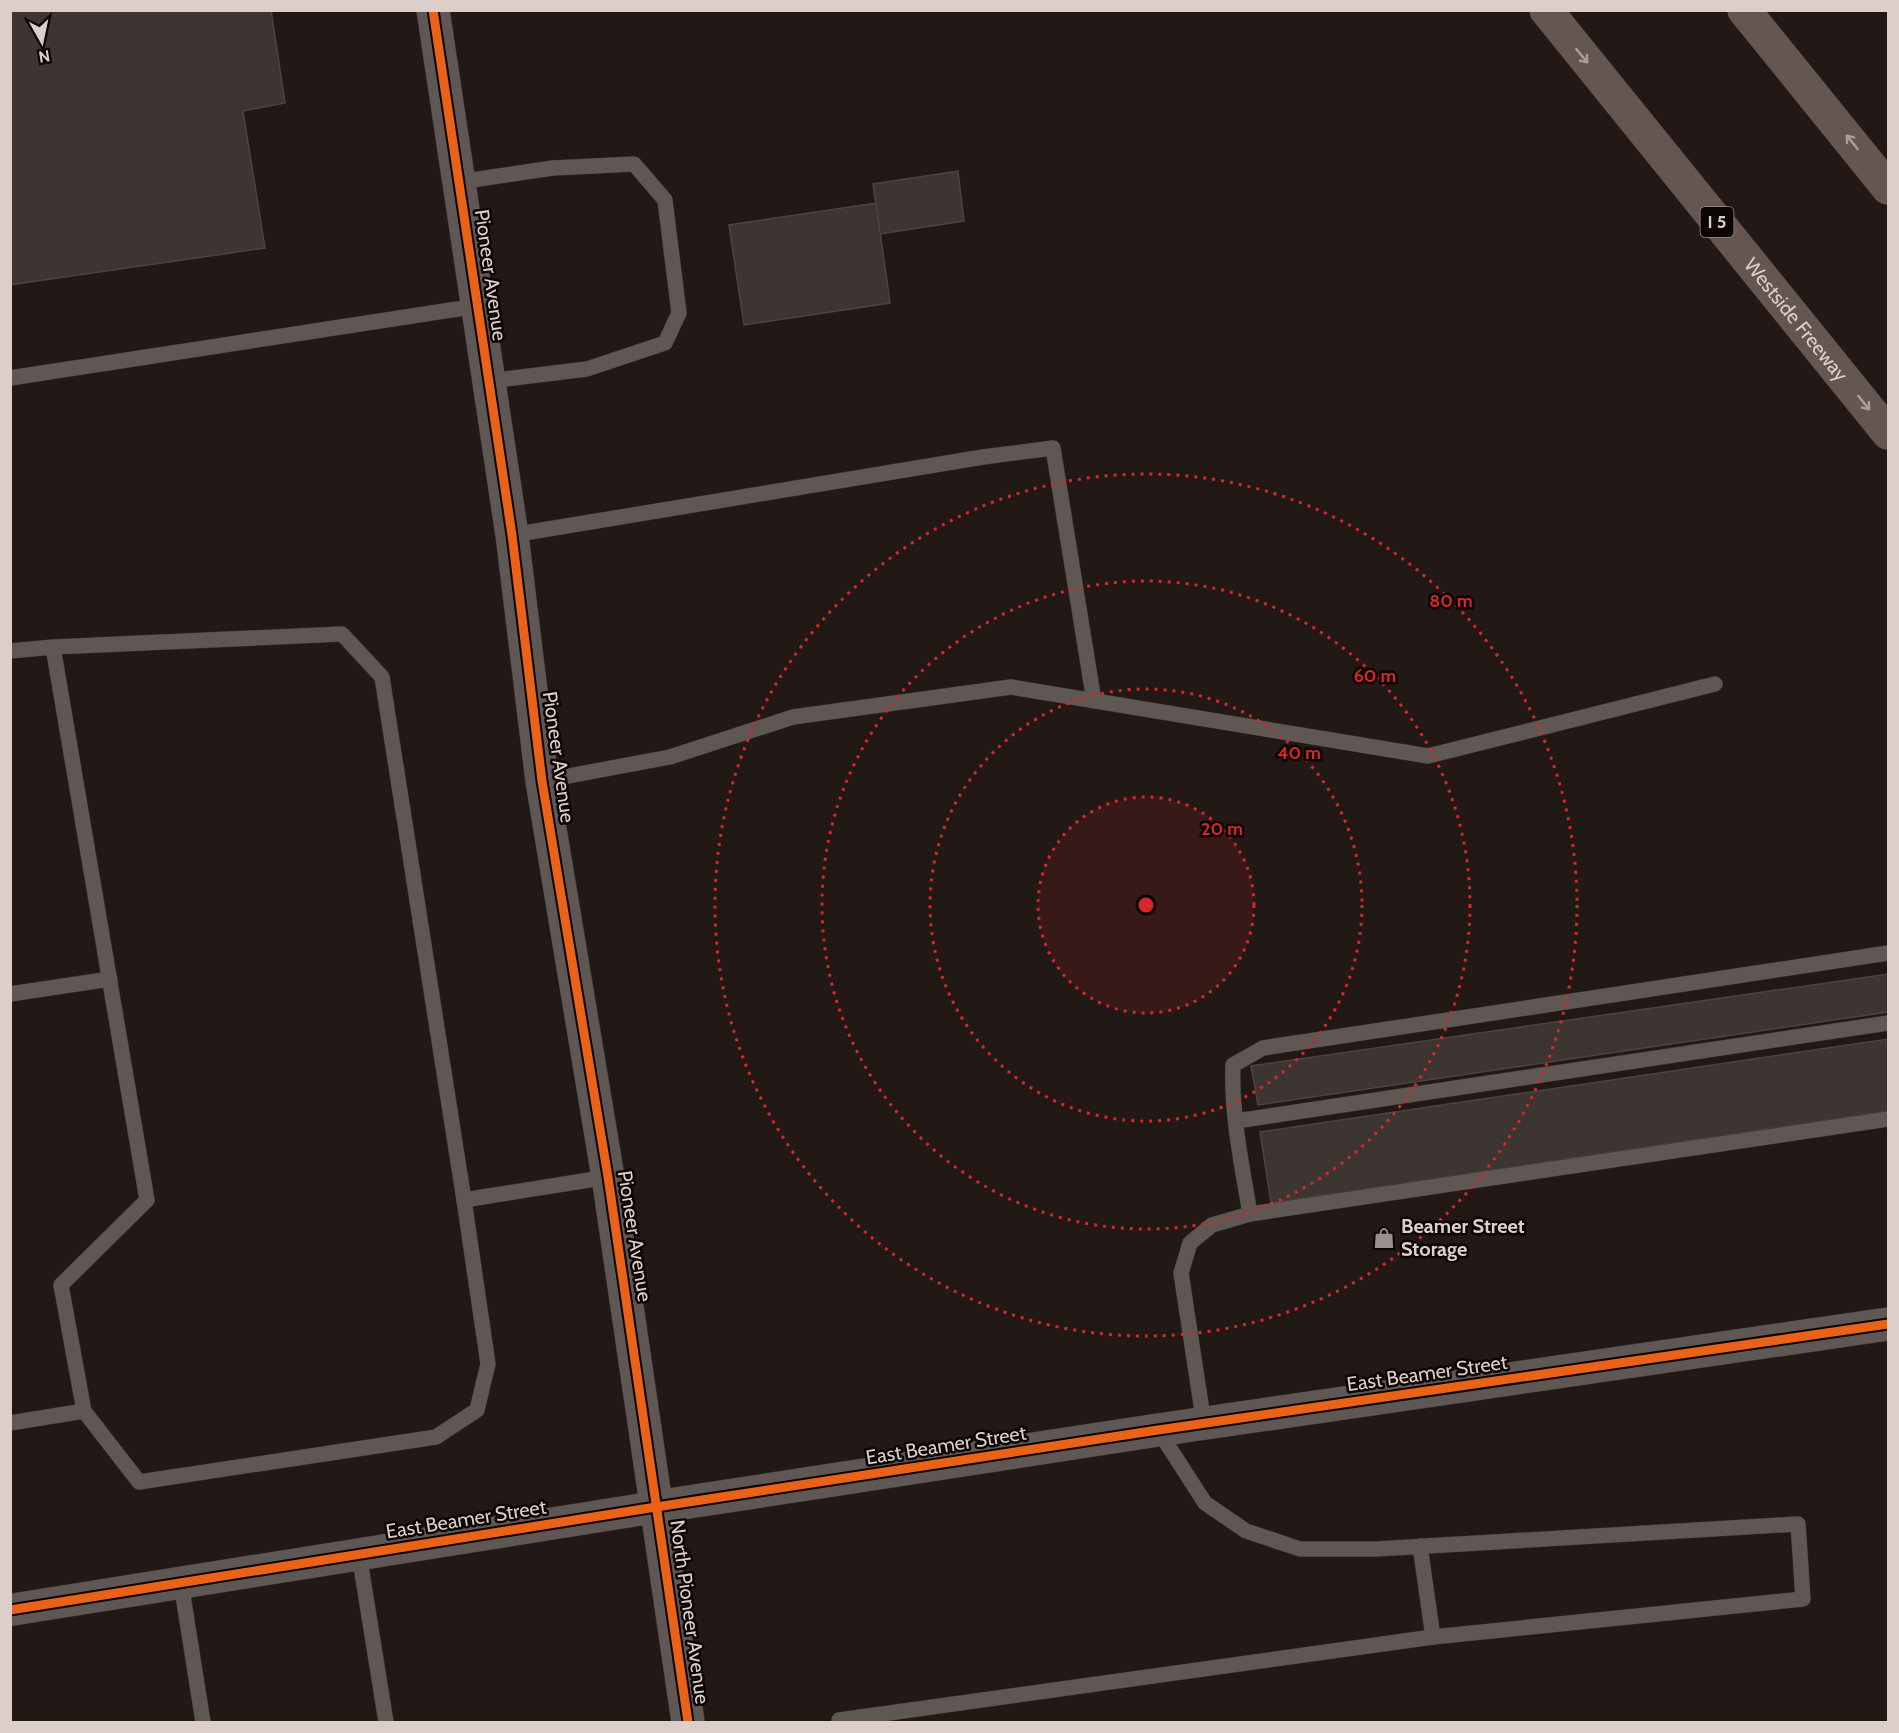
<svg xmlns="http://www.w3.org/2000/svg" width="1899" height="1733" font-family="Cabin,sans-serif">
	<rect width="100%" height="100%" fill="#221916"/>
	<g fill="#3d3532" stroke="#4c4441" stroke-width="1.5">
		<polygon points="10,10 271,10 285,103 243,111 265,248 10,285"/>
		<polygon points="958,171 964,221 880,234 873,184"/>
		<polygon points="876,203 890,303 744,325 729,225"/>
		<polygon points="1888,974 1888,1012 1258,1105 1251,1066"/>
		<polygon points="1888,1039 1888,1111 1271,1203 1260,1132"/>
	</g>
	<g fill="none" stroke-linecap="round" stroke-linejoin="round">
		<defs>
			<g id="service">
				<polyline points="459,182 553,168 634,164 665,200 679,313 665,343 587,369 489,381"/>
				<polyline points="10,378 477,306"/>
				<polyline points="512,535 983,457 1053,448 1094,701"/>
				<polyline points="10,651 53,647 342,634 382,677 464,1200 488,1364 477,1410 436,1437 139,1482 84,1411 61,1285 147,1200 53,647"/>
				<polyline points="542,781 670,757 793,717 1011,687 1428,756 1715,684"/>
				<polyline points="10,994 110,979"/>
				<polyline points="1236,1121 1888,1023"/>
				<polyline points="464,1200 608,1177"/>
				<path d="M1250 1214C1242 1165 1231 1115 1233 1065L1263 1048 1888 953"/>
				<polyline points="10,1423 84,1411"/>
				<polyline points="1204,1424 1181,1273 1190,1243 1212,1225 1250,1214 1888,1119"/>
				<polyline points="1158,1430 1205,1503 1246,1531 1300,1549 1376,1549 1798,1524 1803,1599 1433,1637 1420,1546"/>
				<polyline points="359,1554 386,1722"/>
				<polyline points="181,1583 203,1722"/>
				<polyline points="839,1722 839,1720 1433,1637"/>
			</g>
			<polyline id="minor" points="10,1610 656,1507"/>
			<g id="tertiary">
				<polyline points="433,10 512,535 542,781 608,1177 688,1722"/>
				<polyline points="656,1507 1158,1430 1888,1324"/>
			</g>
			<g id="motorway">
				<path id="s1" d="M1546 10 1888 433"/>
				<polyline points="1744,10 1888,188"/>
			</g>
		</defs>
		<use href="#service" stroke="#3d3533" stroke-width="16"/>
		<use href="#minor" stroke="#3d3533" stroke-width="33"/>
		<use href="#tertiary" stroke="#3d3533" stroke-width="34"/>
		<use href="#motorway" stroke="#3d3533" stroke-width="34"/>
		<use href="#service" stroke="#5e5754" stroke-width="15"/>
		<use href="#minor" stroke="#5e5754" stroke-width="32"/>
		<use href="#tertiary" stroke="#5e5754" stroke-width="33"/>
		<use href="#motorway" stroke="#665651" stroke-width="33"/>
		<defs>
			<g id="cycleway">
				<polyline points="433,10 512,535 542,781 608,1177 688,1722"/>
				<polyline points="10,1610 656,1507 1158,1430 1888,1324"/>
			</g>
		</defs>
		<use href="#cycleway" stroke="#0b0503" stroke-width="13"/>
		<use href="#cycleway" stroke="#ea6118" stroke-width="9"/>
	</g>
	<defs><path id="oneway-shaft" d="M-6 0H5M1.5-3L5.5 0L1.5 3" fill="none" stroke-width="1.6" stroke-linecap="round" stroke-linejoin="round" transform="scale(1.5)"/></defs>
	<g stroke="#ad9f9a">
		<use href="#oneway-shaft" transform="translate(1582 56) rotate(51)"/>
		<use href="#oneway-shaft" transform="translate(1852 142) rotate(-129)"/>
		<use href="#oneway-shaft" transform="translate(1864 403) rotate(51)"/>
	</g>
	<circle cx="1146" cy="905" r="108" fill="#d62828" fill-opacity=".12"/>
	<g fill="none" stroke="#d62828" stroke-width="3" stroke-dasharray="3 6">
		<circle cx="1146" cy="905" r="108"/>
		<circle cx="1146" cy="905" r="216"/>
		<circle cx="1146" cy="905" r="324"/>
		<circle cx="1146" cy="905" r="431"/>
	</g>
	<defs>
		<symbol id="shop-bare" viewBox="-9 -9 18 18"><path d="M-5-2.5h2.3a2.7 3.5 0 0 1 5.4 0H5L5.5 6h-11ZM-1.5-2.5h3a1.5 2.3 0 0 0-3 0Z" fill="#9b8f8b" stroke="#0b0503" stroke-width="2.5" paint-order="stroke"/></symbol>
	</defs>
	<g fill-rule="evenodd">
		<use href="#shop-bare" x="1369" y="1223" width="30" height="30"/>
	</g>
	<g text-anchor="middle" stroke-width="5" stroke-linejoin="round" paint-order="stroke">
		<rect fill="#0b0503" stroke="#9d928e" stroke-width="1.5" x="1700.5" y="207" width="33" height="30" rx="4.5"/>
		<g font-size="18" font-weight="bold" fill="#dccfca">
			<text x="1717" y="228">I 5</text>
		</g>
		<g font-size="20" fill="#dccfca" stroke="#0b0503">
			<text transform="translate(491 275) rotate(82)" y="7">Pioneer Avenue</text>
			<text dy="7" stroke="none"><textPath href="#s1" startOffset="398">Westside Freeway</textPath></text>
			<text transform="translate(559 757) rotate(82)" y="7">Pioneer Avenue</text>
			<text transform="translate(635 1236) rotate(81)" y="7">Pioneer Avenue</text>
			<text transform="translate(1427 1373) rotate(-8)" y="7">East Beamer Street</text>
			<text transform="translate(946 1445) rotate(-9)" y="7">East Beamer Street</text>
			<text transform="translate(466 1519) rotate(-9)" y="7">East Beamer Street</text>
			<text transform="translate(690 1612) rotate(82)" y="7">North Pioneer Avenue</text>
		</g>
		<g font-size="20" font-weight="bold" fill="#dccfca" stroke="#0b0503" text-anchor="start">
			<text x="1401" y="1233">Beamer Street<tspan x="1401" dy="23">Storage</tspan></text>
		</g>
	</g>
	<circle cx="1146" cy="905" r="9" fill="#d62828" stroke="#0b0503" stroke-width="3"/>
	<g font-size="18" text-anchor="middle" font-weight="bold" fill="#d62828" stroke="#0b0503" stroke-width="5" stroke-linejoin="round" paint-order="stroke">
		<text x="1451" y="607">80 m</text>
		<text x="1375" y="682">60 m</text>
		<text x="1299" y="759">40 m</text>
		<text x="1222" y="835">20 m</text>
	</g>
	<rect width="1899" height="1733" fill="none" stroke="#dccfca" stroke-width="24"/>
	<g transform="translate(42 42) rotate(171)" stroke="#0b0503" stroke-width="4.5" paint-order="stroke">
	<path d="M0-4.5L10 22L0 15L-10 22Z" fill="#dccfca"/>
	<text y="-9" font-size="16" font-weight="bold" text-anchor="middle" fill="#dccfca">N</text>
	</g>
</svg>
